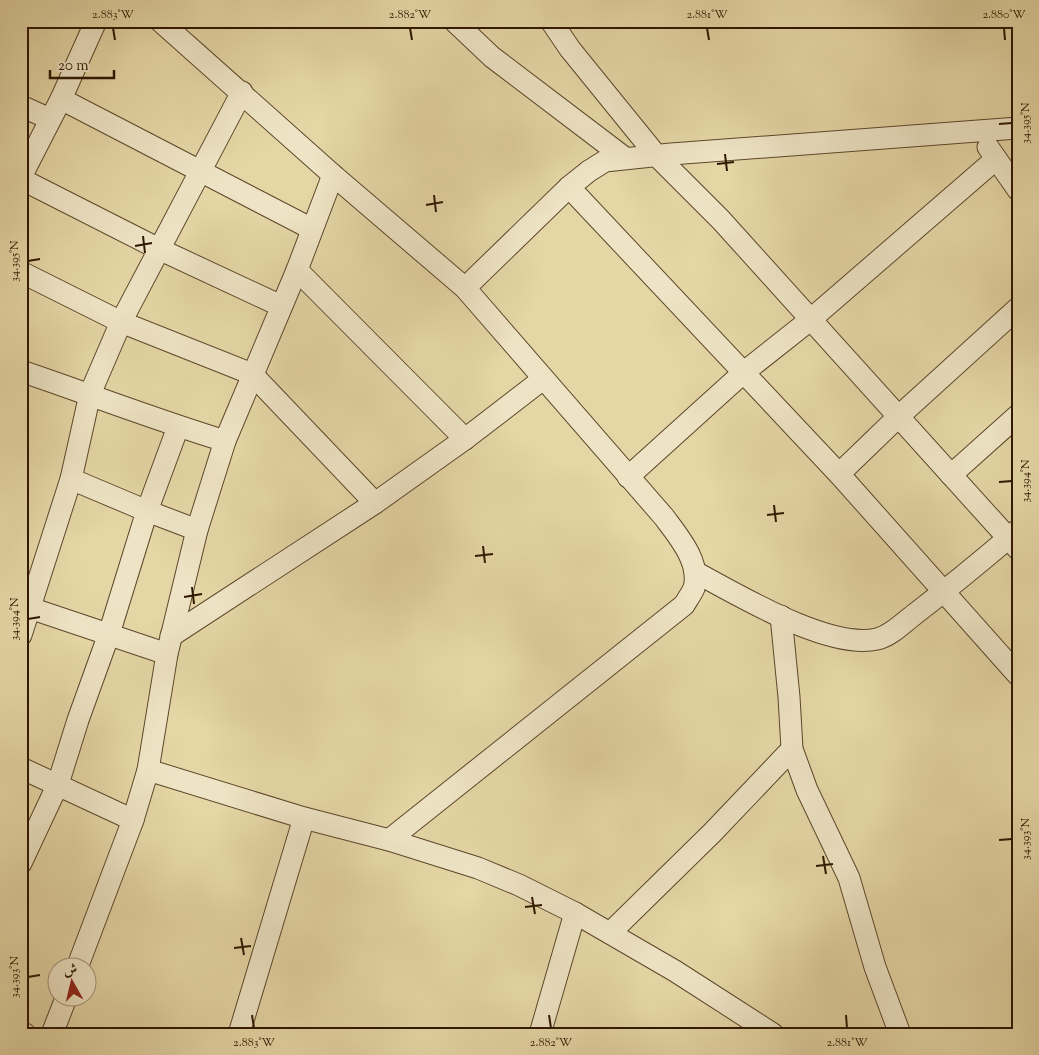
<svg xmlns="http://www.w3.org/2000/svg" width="1039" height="1055" font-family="'Sorts Mill Goudy',Amiri,serif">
	<rect width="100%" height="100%" fill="#e5d6a6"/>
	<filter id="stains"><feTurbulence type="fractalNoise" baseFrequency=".004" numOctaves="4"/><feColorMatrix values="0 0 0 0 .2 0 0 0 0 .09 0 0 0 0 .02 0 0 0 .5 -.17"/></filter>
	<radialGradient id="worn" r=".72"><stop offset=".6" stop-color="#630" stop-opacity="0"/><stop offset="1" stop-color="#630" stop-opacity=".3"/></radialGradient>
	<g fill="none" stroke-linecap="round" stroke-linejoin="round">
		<defs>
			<g id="minor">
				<path d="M160 21 333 175 465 288 664 517C678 536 701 562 694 588 692 593 687 600 684 605L389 840"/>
				<polyline points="454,21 492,57 625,158"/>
				<polyline points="551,21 570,49 656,155 721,220 1018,549"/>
				<polyline points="61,99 312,229"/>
				<polyline points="21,106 50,119"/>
				<polyline points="988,147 1018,190"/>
				<polyline points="21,177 61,99 96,21"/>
				<polyline points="21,179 161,250 281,306"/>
				<polyline points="569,187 839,474 1018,675"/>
				<polyline points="297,270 465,439"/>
				<polyline points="21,272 121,322 252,374 375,503"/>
				<polyline points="465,288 569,187 589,171 605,161 671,154 1018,128"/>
				<path d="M21 371C89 394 156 420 225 441"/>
				<polyline points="839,474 898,417 1018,308"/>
				<polyline points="951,475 1018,415"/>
				<polyline points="628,477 743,373 810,320 996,159"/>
				<polyline points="71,479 147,511 197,530"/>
				<path d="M695 572C739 595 828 650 877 639 891 636 904 622 915 614 950 587 984 559 1018 530"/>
				<polyline points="21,605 167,654"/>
				<polyline points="781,616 789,697 792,749 807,790 849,878 875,967 900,1034"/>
				<polyline points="21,635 71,479 90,394 121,322 242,92"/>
				<polyline points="171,636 375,503 465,439 543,379"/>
				<polyline points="21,768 133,820"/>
				<polyline points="148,770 304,818 389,840 478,868 519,885 575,913 675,971 773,1034"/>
				<polyline points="21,863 58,784 78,720 109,634 147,511 178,427"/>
				<polyline points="610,933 712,833 792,749"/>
				<polyline points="77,968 133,820 148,770 167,654 197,530 225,441 297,270 333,175"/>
				<polyline points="21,1032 25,1034"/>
				<polyline points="52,1034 66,998"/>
				<polyline points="239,1034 304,818"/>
				<polyline points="540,1034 575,913"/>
			</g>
		</defs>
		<use href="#minor" stroke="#5c472a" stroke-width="23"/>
		<use href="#minor" stroke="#eee4c5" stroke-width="21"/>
	</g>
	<path fill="none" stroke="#2f1700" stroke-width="2" d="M113 28 115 40M410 28 412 40M707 28 709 40M1004 28 1005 40M999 124 1012 123M725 154 727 171M717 164 734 162M434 195 436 212M426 205 443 202M143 236 145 253M135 246 152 243M28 261 40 259M999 482 1012 481M774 505 776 522M767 515 784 513M483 546 485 563M475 556 493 554M192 587 194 604M184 597 202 594M28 619 40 617M999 840 1012 839M823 856 826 874M816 866 833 864M532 897 535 914M525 907 542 905M241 938 244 955M234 948 251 946M28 977 40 975M252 1015 254 1028M549 1015 551 1028M846 1015 847 1028"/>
	<rect width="1039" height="1055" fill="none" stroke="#e5d6a6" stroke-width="55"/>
	<g transform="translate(72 982) rotate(352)"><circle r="24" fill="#eee4c5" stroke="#a29276"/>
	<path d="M0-4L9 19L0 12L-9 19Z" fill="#8f2418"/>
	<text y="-8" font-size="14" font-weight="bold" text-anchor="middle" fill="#2f1700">ش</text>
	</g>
	<path d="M50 70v8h64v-8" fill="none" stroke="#2f1700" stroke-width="2.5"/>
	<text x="58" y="70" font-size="15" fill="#2f1700" stroke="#eee4c5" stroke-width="4" paint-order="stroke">20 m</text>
	<rect x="28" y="28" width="984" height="1000" fill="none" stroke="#2f1700" stroke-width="2"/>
	<g font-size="12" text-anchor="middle" fill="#2f1700">
		<text x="113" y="18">2.883°W</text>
		<text x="410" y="18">2.882°W</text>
		<text x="707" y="18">2.881°W</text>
		<text x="1004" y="18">2.880°W</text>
		<text transform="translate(1025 123) rotate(-90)" y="4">34.395°N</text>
		<text transform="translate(14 261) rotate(-90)" y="4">34.395°N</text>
		<text transform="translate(1025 481) rotate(-90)" y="4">34.394°N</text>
		<text transform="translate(14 619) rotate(-90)" y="4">34.394°N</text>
		<text transform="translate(1025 839) rotate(-90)" y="4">34.393°N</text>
		<text transform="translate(14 977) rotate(-90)" y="4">34.393°N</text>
		<text x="254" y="1046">2.883°W</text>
		<text x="551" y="1046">2.882°W</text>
		<text x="847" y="1046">2.881°W</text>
	</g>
	<rect width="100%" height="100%" filter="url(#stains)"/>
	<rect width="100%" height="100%" fill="url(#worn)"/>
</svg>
